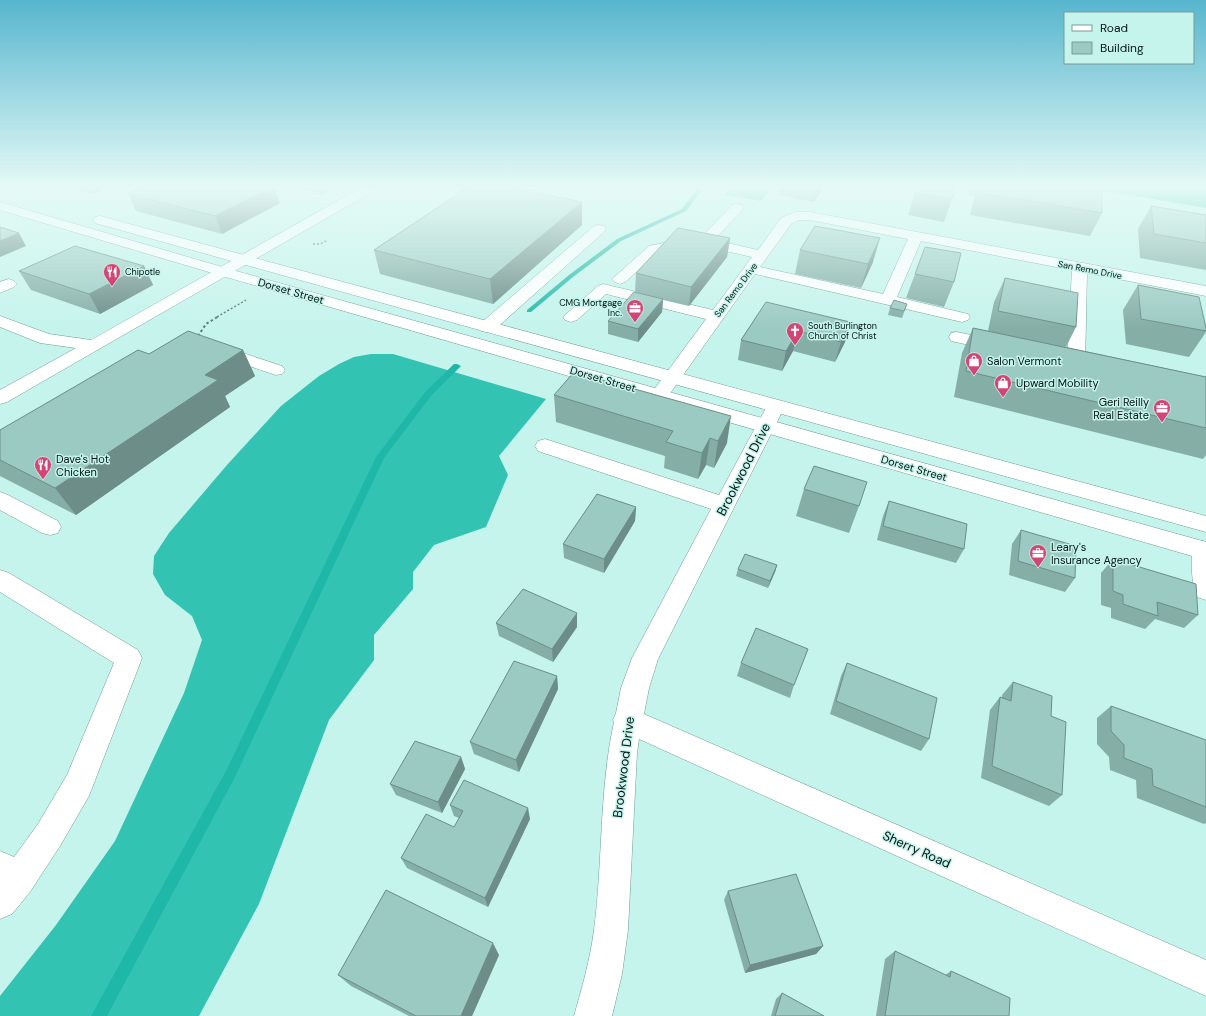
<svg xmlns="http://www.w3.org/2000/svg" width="1206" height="1016" font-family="'DM Sans',sans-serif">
	<rect width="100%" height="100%" fill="#c5f4ec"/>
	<g fill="#33c3b3">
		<polygon points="732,186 773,186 761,201 725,195"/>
		<polygon points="1076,186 1206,186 1206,208"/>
		<polygon points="371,354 393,354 546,399 499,456 508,475 486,527 434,545 413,572 413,589 374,635 374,660 329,720 259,904 199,1016 0,1016 0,996 56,925 115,841 184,693 202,640 192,616 165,595 153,574 154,556 169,533 227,465 281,406 319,376 339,364 354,357"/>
	</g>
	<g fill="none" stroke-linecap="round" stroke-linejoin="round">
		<g fill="#1fb8a8" fill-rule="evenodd">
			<polygon points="699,186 705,186 686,211 621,241 573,277 531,312 527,312 527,310 569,275 617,239 682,209"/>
			<polygon points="454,364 457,364 461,366 431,396 384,458 235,777 107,1016 91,1016 227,769 376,457 425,392"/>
		</g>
		<defs>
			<g id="minor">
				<polygon points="364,186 379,186 377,189 7,402 0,404 0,390 76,348 40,343 0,327 0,316 49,334 91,340"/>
				<path d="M737 204 742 205 744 208 714 240 758 250 781 218 795 212H810L1206 286V296L1087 273 1085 365 1082 369 1076 370 1070 369 1067 365 1072 270 921 241 897 297 968 314 970 317 968 320 962 322 755 274 666 399 659 401 652 399 650 395 706 319 606 294 577 320 571 322 565 320 563 317 598 286 603 284 713 310 752 257 699 245 697 242 732 205ZM798 220H810L908 239 883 294 760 267 791 224Z"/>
				<polygon points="599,225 604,226 606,229 604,232 493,331 487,332 481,331 479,327 481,323 594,226"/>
				<polygon points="689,238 694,239 696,242 694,245 659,252 625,282 620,284 615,282 612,279 649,246"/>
				<polygon points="9,279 14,281 17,284 14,287 0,293 0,282"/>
				<polygon points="957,332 1003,342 1006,346 1003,350 997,351 951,341 949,337 951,333"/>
				<polygon points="219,345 282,366 285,370 282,374 276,375 213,354 210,350 213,346"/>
				<path d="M776 400 783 402 785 406 658 659 649 688 644 714 1206 960V996L639 739 637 753 628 930 622 974 612 1016H574C582 988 590 960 594 930 603 861 599 791 614 722L613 720 616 713 621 688 632 658 711 509 538 451 535 446 538 441 545 439 719 495 767 406 769 402Z"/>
				<polygon points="0,492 8,495 58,521 61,527 58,533 50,535 42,533 0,510"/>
				<path d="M1203 541 1206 542V600L1197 597C1192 586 1189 555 1195 544Z"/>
				<polygon points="0,570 9,573 138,650 142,658 89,796 60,846 30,892 12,914 0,919 0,851 14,857 38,824 67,775 114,663 0,592"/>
			</g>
			<g id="major">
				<polygon points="0,202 229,269 1206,542 1206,560 219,275 0,210"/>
				<polygon points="100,216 1206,516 1206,532 95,223 93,220 95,217"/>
			</g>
		</defs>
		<use href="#minor" stroke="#709d96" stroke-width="1"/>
		<use href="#major" stroke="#709d96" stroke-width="1"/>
		<g stroke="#5c7a76" stroke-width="1.5" stroke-dasharray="2 2" stroke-linecap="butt">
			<polyline points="313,244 320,244 328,240"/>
			<polyline points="217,317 246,300"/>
		</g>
		<polyline stroke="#5c7a76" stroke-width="2" stroke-dasharray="2.5 2.5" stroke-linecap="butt" points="198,336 206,324 219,316"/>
		<use href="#minor" fill="#fff" fill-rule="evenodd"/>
		<use href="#major" fill="#fff" fill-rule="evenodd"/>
	</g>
	<g fill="#85aea7">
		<polygon points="71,186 112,186 93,194 72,188"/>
		<polygon points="290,186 337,186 322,194"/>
		<polygon points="459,186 503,186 582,202 582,225 493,304 380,274 374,250 460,193"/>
		<polygon points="780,186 825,186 814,202 778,195"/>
		<polygon points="970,186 1102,186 1102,213 1090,236 970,215 975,196 967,195"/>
		<polygon points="915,193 952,199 944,222 908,215"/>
		<polygon points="128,194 280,203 222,234 136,211"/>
		<polygon points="1151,206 1206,215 1206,270 1140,258 1138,229"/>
		<polygon points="730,238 727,257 689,306 663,300 662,312 638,342 608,334 608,321 635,292 636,273"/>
		<polygon points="800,250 873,262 861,288 795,274"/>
		<polygon points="144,266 153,285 100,314 31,290 19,271"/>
		<polygon points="915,274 954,282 944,307 906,298"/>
		<polygon points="1005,278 1076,327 1066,347 1206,377 1206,455 1203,459 954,397 962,353 973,328 988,331 994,302"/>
		<polygon points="1138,285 1206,328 1206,332 1189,357 1126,344 1123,310"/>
		<polygon points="766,302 845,342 835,362 793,351 782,371 738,360 741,340"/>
		<polygon points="907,304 902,318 888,315 890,308"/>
		<polygon points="243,350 255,376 225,396 230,407 76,515 0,476 0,430 149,354"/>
		<polygon points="554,395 727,443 714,468 706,465 698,479 664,468 665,456 556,422"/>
		<polygon points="804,489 859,506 849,533 796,516"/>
		<polygon points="889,501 964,549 956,563 877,540 883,516"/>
		<polygon points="636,507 635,521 604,573 564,558 563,544"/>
		<polygon points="1021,530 1075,578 1065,592 1009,575 1012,544"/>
		<polygon points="1113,559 1198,615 1184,628 1155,619 1145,629 1111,618 1111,608 1101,605 1101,573"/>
		<polygon points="777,565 775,572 768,588 736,576 738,569"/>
		<polygon points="577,613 577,627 553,662 499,636 496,623"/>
		<polygon points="741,663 794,685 790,698 737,676"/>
		<polygon points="847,663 929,739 921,751 830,714 841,676"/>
		<polygon points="557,676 558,689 519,772 474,754 470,742"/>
		<polygon points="1013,682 1051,716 1062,795 1049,806 981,778 990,710 1000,697 1002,698 1002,695"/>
		<polygon points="1111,706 1206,740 1206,823 1204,824 1137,798 1136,780 1110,770 1109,757 1097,744 1097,718"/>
		<polygon points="461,757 465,769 442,813 396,795 390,784"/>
		<polygon points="450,805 530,819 488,907 407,868 401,858 454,827 459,818 454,816"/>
		<polygon points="728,891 823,946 816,954 745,973 724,900"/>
		<polygon points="895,951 945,975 951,971 1009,1016 876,1016 885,959"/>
		<polygon points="499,955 472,1016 409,1016 351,986 338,975"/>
		<polygon points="782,993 824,1016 771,1016 776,999"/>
	</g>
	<g fill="#6c8d88">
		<polygon points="90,186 112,186 93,194"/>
		<polygon points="274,186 280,203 222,234 215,216"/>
		<polygon points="320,186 337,186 322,194"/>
		<polygon points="817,186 825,186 814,202"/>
		<polygon points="582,202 582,225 493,304 490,279"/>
		<polygon points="19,233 26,246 0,257 0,241"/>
		<polygon points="730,238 727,257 689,306 691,287"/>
		<polygon points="880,238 873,262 861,288 868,264"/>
		<polygon points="144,266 153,285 100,314 89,294"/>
		<polygon points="663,299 662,312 638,342 638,329"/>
		<polygon points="850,322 845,342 835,362 841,342"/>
		<polygon points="798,331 793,351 782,371 786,351"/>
		<polygon points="243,350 255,376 225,396 230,407 76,515 55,488 205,375"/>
		<polygon points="731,416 727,443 714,468 718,441"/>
		<polygon points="710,438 706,465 698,479 702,453"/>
		<polygon points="636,507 635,521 604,573 604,559"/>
		<polygon points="777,565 775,572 768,588 770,581"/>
		<polygon points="577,613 577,627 553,662 552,649"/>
		<polygon points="557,676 558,689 519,772 516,760"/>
		<polygon points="461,757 465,769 442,813 438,802"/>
		<polygon points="528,808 530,819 488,907 485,898"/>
		<polygon points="493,943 499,955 472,1016 461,1016"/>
		<polygon points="823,946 816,954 745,973 750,965"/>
	</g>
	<g fill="#9bcac2" stroke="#6c8d88">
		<polygon points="146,186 274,186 215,216 128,194"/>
		<polygon points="461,186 503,186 582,202 490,279 374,250 467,188"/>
		<polygon points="918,186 957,186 952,199 915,193"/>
		<polygon points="980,186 1102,186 1102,213 978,192"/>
		<polygon points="1151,206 1206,215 1206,243 1154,234"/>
		<polygon points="815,226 880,238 868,264 800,250"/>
		<polygon points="0,227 19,233 0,241"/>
		<polygon points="678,228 730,238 691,287 636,273"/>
		<polygon points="75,246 144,266 89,294 19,271"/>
		<polygon points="925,247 961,253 954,282 915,274"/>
		<polygon points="1005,278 1078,293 1076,327 998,311"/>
		<polygon points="1138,285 1199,297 1206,328 1206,331 1141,319"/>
		<polygon points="634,292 663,299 638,329 608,321"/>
		<polygon points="894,300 907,304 904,311 890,308"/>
		<polygon points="766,302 850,322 841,342 798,331 786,351 741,340"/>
		<polygon points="973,328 1206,377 1206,428 966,371"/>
		<polygon points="188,331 243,350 205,375 218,380 55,488 0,460 0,430 138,350 149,354"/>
		<polygon points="574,372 731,416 718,441 710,438 702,453 666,442 673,431 554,395"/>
		<polygon points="814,466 867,482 859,506 804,489"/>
		<polygon points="597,494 636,507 604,559 563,544"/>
		<polygon points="889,501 967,524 964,549 883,526"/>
		<polygon points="1021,530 1076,546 1075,578 1018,561"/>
		<polygon points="745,554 777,565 770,581 738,569"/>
		<polygon points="1113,559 1196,584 1198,615 1157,602 1158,616 1123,604 1123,595 1113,591"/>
		<polygon points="523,589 577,613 552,649 496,623"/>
		<polygon points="756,628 808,649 794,685 741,663"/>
		<polygon points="514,661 557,676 516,760 470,742"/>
		<polygon points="847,663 937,698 929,739 836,701"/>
		<polygon points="1013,682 1052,696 1051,716 1066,722 1062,795 992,766 1000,697 1011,701"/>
		<polygon points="1111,706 1206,740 1206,807 1153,786 1152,769 1124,758 1124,745 1111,731"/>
		<polygon points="415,741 461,757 438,802 390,784"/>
		<polygon points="464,780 528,808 485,898 401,858 426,814 454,827 463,811 450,805"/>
		<polygon points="796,874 823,946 750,965 728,891"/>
		<polygon points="386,890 493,943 461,1016 416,1016 338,975"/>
		<polygon points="895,951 950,977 951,971 1010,998 1009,1016 885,1016"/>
		<polygon points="782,993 824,1016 775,1016"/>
	</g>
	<linearGradient id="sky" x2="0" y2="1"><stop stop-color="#57b6ce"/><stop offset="0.57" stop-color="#e5faf6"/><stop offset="1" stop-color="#e5faf6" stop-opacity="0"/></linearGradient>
	<rect width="1206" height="328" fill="url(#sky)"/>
	<defs>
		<symbol id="restaurant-pin" viewBox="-11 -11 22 30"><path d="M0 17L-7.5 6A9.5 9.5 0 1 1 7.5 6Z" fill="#d24574" stroke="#c5f4ec"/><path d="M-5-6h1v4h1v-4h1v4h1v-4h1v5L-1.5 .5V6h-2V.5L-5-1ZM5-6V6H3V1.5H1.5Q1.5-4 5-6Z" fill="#fff"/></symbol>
		<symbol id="office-pin" viewBox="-11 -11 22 30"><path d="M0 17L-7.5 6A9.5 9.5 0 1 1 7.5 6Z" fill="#d24574" stroke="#c5f4ec"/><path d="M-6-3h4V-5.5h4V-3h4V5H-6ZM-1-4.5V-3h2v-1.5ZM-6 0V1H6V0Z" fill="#fff"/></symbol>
		<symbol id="church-pin" viewBox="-11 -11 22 30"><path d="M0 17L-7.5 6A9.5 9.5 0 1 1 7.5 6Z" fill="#d24574" stroke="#c5f4ec"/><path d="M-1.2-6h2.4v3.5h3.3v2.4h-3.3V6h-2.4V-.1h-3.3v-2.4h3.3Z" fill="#fff"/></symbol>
		<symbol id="shop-pin" viewBox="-11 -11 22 30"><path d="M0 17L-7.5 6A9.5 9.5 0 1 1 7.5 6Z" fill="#d24574" stroke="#c5f4ec"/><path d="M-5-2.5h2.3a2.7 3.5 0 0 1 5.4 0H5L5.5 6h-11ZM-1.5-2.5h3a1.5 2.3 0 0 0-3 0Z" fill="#fff"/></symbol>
	</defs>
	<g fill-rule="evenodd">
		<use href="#restaurant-pin" x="102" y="262" width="20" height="27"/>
		<use href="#office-pin" x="625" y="298" width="20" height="27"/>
		<use href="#church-pin" x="785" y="321" width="20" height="27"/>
		<use href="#shop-pin" x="964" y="351" width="20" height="27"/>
		<use href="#shop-pin" x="993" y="373" width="20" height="27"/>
		<use href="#office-pin" x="1152" y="398" width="20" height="27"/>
		<use href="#restaurant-pin" x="33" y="455" width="20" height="27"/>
		<use href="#office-pin" x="1028" y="543" width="20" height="27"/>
	</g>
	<g text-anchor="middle" stroke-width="3" stroke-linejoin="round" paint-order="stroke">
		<g font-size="9" fill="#041513" stroke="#c5f4ec">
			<text transform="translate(1090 270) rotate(11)" y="3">San Remo Drive</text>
			<text transform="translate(736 290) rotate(-53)" y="3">San Remo Drive</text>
		</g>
		<g font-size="9" fill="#041513" stroke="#c5f4ec" text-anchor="start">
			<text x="125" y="275">Chipotle</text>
			<text x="622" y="306" text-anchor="end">CMG Mortgage<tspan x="622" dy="10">Inc.</tspan></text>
			<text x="808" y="329">South Burlington<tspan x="808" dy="10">Church of Christ</tspan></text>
		</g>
		<g font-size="11" fill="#041513" stroke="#c5f4ec">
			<text transform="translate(291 291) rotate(16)" y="4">Dorset Street</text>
			<text transform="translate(603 379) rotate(16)" y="4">Dorset Street</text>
			<text transform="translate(914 468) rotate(16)" y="4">Dorset Street</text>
		</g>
		<g font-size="11" fill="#041513" stroke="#c5f4ec" text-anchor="start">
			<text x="987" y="365">Salon Vermont</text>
			<text x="1016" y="387">Upward Mobility</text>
			<text x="1149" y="406" text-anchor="end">Geri Reilly<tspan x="1149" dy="13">Real Estate</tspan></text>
			<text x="56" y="463">Dave's Hot<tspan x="56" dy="13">Chicken</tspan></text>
			<text x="1051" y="551">Leary's<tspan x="1051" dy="13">Insurance Agency</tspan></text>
		</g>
		<g font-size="13" fill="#041513" stroke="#c5f4ec">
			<text transform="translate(743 469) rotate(-63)" y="5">Brookwood Drive</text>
			<text transform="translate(623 767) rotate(-83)" y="5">Brookwood Drive</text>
			<text transform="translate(917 849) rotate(24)" y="5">Sherry Road</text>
		</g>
	</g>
	<rect x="1064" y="12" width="130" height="52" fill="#c5f4ec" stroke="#789b95"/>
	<rect x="1072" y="25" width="20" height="6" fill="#ffffff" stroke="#789b95"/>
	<text x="1100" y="32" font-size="12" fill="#041513">Road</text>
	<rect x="1072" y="42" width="20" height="12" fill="#9bcac2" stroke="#789b95"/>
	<text x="1100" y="52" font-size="12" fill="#041513">Building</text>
</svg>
